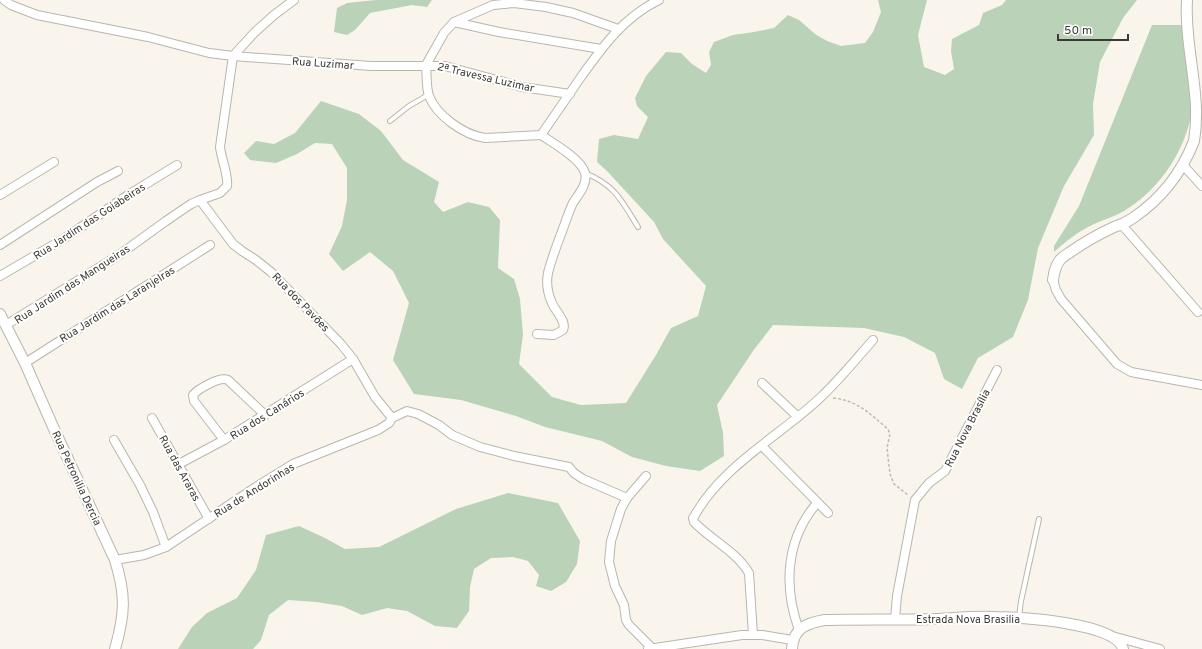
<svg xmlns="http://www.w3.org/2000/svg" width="1202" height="649" font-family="Overpass,sans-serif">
	<rect width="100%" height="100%" fill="#f9f5ec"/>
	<g fill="#bad2b7">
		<polygon points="376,0 432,0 427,7 412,5 370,13 355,30 347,35 334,32 337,8 347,3"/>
		<polygon points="878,0 927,0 918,35 924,67 945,75 954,69 951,51 952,39 979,25 983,13 1002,5 1006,0 1137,0 1123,18 1100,62 1093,104 1094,135 1064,186 1038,248 1028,300 1013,337 978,358 962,389 944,379 935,353 904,337 864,328 773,325 753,351 717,405 723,433 724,456 700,471 666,466 632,457 602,441 545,427 516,416 461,400 414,394 393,360 409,303 393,271 370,252 343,271 329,254 342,226 347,200 347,168 332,144 315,143 297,154 276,163 250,160 244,153 256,141 274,144 295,133 321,101 359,114 381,131 403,160 439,182 434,202 443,212 468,202 489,207 500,220 498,268 514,279 520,299 523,335 519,364 552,397 581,405 626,403 656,355 671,328 698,316 706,286 663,239 654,222 607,171 597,162 599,139 614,135 638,139 648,117 637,106 635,98 646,76 666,52 681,53 692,64 706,73 711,65 709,52 714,42 733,35 754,32 774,28 788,15 799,20 815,34 827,41 841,46 865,43 873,32 881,12"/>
		<path d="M1152 25H1182C1185 45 1191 65 1193 85 1197 133 1166 185 1127 209 1117 216 1105 219 1094 224 1079 231 1066 241 1054 252V246L1079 206Z"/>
		<polygon points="508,493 558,503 580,541 577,564 566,582 551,591 536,586 539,575 528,561 513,557 491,558 474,569 470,587 469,611 457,628 435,626 407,611 387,608 362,615 342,606 316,602 288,600 269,615 261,640 253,649 178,649 192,627 207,613 237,598 256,570 266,535 299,526 325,538 345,549 379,547 456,509"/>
	</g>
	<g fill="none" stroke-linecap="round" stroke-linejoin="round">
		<defs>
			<g id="service">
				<polyline points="390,121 409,106 428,95"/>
				<path d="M585 173C615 185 622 201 638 227"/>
				<polyline points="1019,617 1021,601 1039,519"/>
			</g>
			<g id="minor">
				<polyline points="4,0 11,5 37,15 148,37 209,53 233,56 371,66 445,66 522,87 570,94"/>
				<polyline points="454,22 499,32 601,49"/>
				<path d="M426 65C427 75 426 87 429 96 437 116 464 135 485 138L541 135C554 116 568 96 581 77 603 46 624 17 659 0"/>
				<polyline points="426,65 444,33 454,22 493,5 514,3 546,7 573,13 618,29"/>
				<polyline points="1183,165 1202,186"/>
				<polyline points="0,195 54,162"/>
				<path d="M200 200 220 193 227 186C229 177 221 158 220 147L233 56 254 33 274 15 294 0"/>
				<polyline points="1122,225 1198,312"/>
				<polyline points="0,245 97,182 118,171"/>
				<polyline points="0,276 65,238 128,195 177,165"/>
				<polyline points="1053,280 1056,290 1061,299 1117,364 1131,372 1202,385"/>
				<polyline points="6,325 119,255 166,221 191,204 200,200 233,244 242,251 256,260 271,272 341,344 353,359 375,397 392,418"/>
				<path d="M537 334 554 335 563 330C567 321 555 311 552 303 548 294 546 283 548 273 552 257 558 242 564 226 567 218 569 211 573 203 578 195 588 184 585 173 581 159 553 143 541 135"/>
				<polyline points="25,363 210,245"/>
				<polyline points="762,383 798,417"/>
				<polyline points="152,418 209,519"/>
				<polyline points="114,440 140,485 153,512 166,547"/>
				<path d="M224 440 194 401 193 395C198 389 220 376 228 380L265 415"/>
				<polyline points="762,446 828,513"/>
				<polyline points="179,464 224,440 353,359"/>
				<polyline points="646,476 627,498 621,509 611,541 609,562 615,586 624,605 626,620 629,625 653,649"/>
				<polyline points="115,560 144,555 166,547 256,487 293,464 378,430 389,423 392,418 407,411 418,414 439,425 452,435 480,447 514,456 569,467 574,473 583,479 627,498"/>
				<polyline points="895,619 897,596 915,500 929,483 945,471 997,370"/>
				<path d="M799 630C783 586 786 539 817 503"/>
				<path d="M753 635 749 573C736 551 711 540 694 522L693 518 695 515C723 465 781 435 821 397 840 379 856 359 873 340"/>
				<polyline points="1112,636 1160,649"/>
				<polyline points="648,649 742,635 762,635 792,640"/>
			</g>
			<g id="tertiary">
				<path d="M1053 280C1054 273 1055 266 1060 260 1062 257 1066 255 1069 253 1083 243 1099 234 1114 227 1121 225 1127 222 1133 218 1161 199 1182 172 1194 141 1202 94 1184 47 1187 0"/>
				<path d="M0 314 25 363 54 429 115 560C126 595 125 614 115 649"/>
				<path d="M792 649C793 628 807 623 825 620 862 619 898 620 935 619 955 618 975 616 996 617 1019 617 1118 623 1123 649"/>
			</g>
		</defs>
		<use href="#service" stroke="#b9b6ad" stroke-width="6"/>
		<use href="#minor" stroke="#b9b6ad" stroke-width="10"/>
		<use href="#tertiary" stroke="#b9b6ad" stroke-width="12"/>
		<path stroke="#bebbb3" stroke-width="1.5" stroke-dasharray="3 2" stroke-linecap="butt" d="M833 398C857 400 870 414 888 429L890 434 887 448 890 474 894 484 908 495"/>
		<use href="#service" stroke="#fff" stroke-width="4"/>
		<use href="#minor" stroke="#fff" stroke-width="8"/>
		<use href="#tertiary" stroke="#fff" stroke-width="10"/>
	</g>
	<g text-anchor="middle" stroke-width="4" stroke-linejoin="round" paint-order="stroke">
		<g font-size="11" fill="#3b3a36" stroke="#fff">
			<text transform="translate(323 63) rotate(4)" y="4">Rua Luzimar</text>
			<text transform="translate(486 77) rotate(13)" y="4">2ª Travessa Luzimar</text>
			<text transform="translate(89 221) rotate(-33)" y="4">Rua Jardim das Goiabeiras</text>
			<text transform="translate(72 284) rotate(-33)" y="4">Rua Jardim das Mangueiras</text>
			<text transform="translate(301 302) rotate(46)" y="4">Rua dos Pavões</text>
			<text transform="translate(117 304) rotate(-32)" y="4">Rua Jardim das Laranjelras</text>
			<text transform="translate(267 414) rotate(-32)" y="4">Rua dos Canários</text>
			<text transform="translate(967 428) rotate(-63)" y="4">Rua Nova Brasília</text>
			<text transform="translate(180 468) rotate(61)" y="4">Rua das Araras</text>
			<text transform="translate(77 478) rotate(65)" y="4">Rua Petronilia Dercia</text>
			<text transform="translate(254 490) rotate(-32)" y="4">Rua de Andorinhas</text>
			<text x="968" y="623">Estrada Nova Brasilia</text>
		</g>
	</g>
	<path d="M1058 34v6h70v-6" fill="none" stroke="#3b3a36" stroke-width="2"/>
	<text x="1064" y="34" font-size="12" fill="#3b3a36" stroke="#ffffff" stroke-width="3" paint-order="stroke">50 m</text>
</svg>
